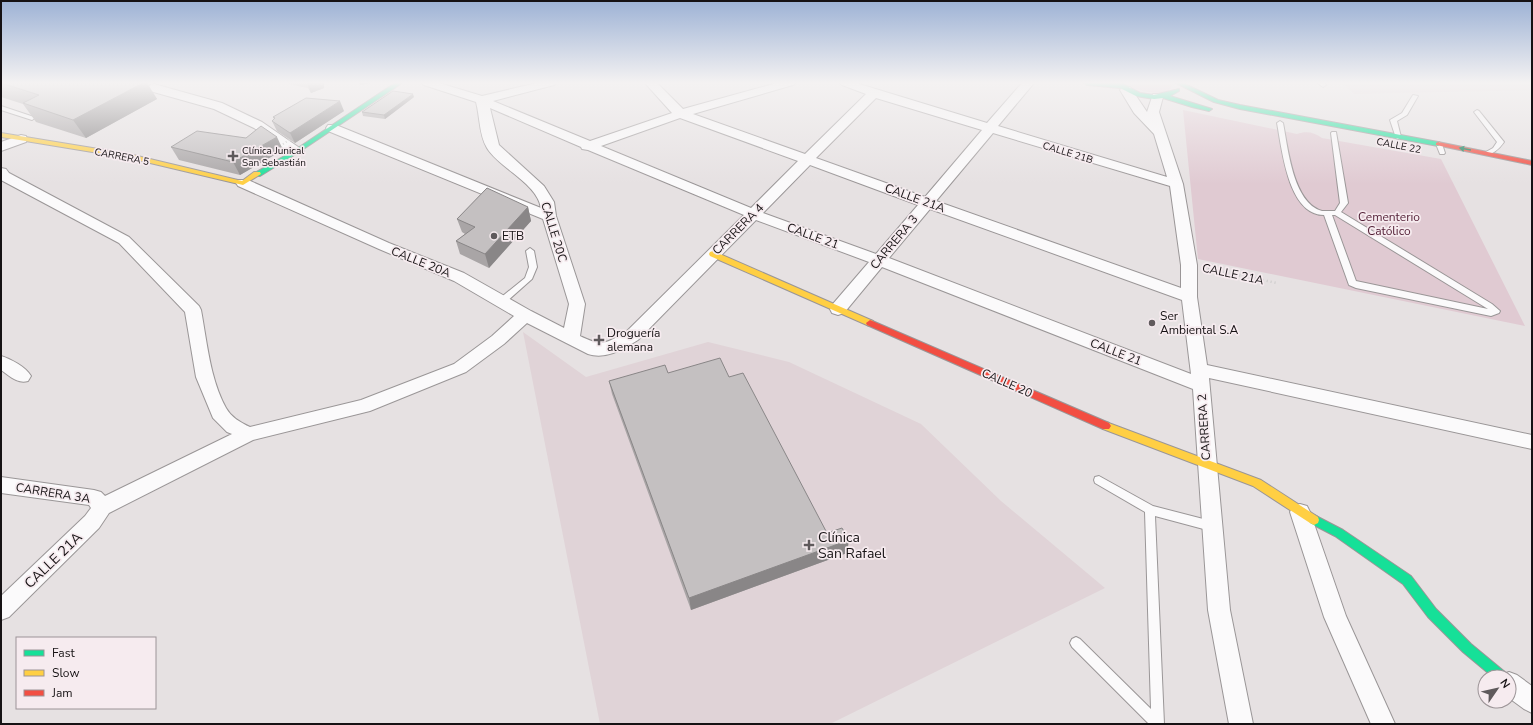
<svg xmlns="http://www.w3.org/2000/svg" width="1533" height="725" font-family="'Nunito Sans',sans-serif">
	<rect width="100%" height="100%" fill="#e6e1e2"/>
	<g fill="#e0d3d7">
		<polygon points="1342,83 1532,83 1532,90 1354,94"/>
		<polygon points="523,332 586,377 708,342 789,362 921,424 1001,501 1105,588 830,724 600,724"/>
	</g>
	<g fill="#e0cad2">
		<path d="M1123 83H1172C1174 101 1131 90 1123 83Z"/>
		<path d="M1183 110 1297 134C1306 131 1314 132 1322 138L1441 159 1525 326 1198 259Z"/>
	</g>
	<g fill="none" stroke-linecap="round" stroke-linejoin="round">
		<defs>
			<g id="lane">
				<polygon points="1318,83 1324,83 1326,85 1323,87"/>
				<polygon points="1413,95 1418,96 1407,115 1397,121 1401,137 1398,139 1396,138 1390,120 1402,113"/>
				<polygon points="1,106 34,117 35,118 32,120 1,110"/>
				<path d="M1477 110 1479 111 1504 142C1499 149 1493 155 1485 154L1484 153 1493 148 1497 142 1474 112Z"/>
				<path d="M1280 121 1283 123C1288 148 1293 203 1322 211 1326 211 1331 211 1335 211L1340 203 1331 133 1332 132H1336L1348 203 1341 212 1492 304 1500 311 1499 313 1491 316 1356 288 1349 285 1324 215C1288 215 1282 149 1277 123ZM1332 215H1335L1488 309 1356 281Z"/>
				<polygon points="1439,142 1442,144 1445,153 1444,154 1440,154 1436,144"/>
				<polygon points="530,248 534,251 537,267 532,279 505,303 499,303 498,301 499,299 525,278 529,267 526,251"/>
				<polygon points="1099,476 1153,506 1211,521 1215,523 1216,526 1215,529 1211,531 1155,516 1164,724 1149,724 1072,647 1070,643 1072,639 1076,637 1080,639 1151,709 1145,512 1095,483 1094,480 1095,477"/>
			</g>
			<g id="street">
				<path d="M422 83H439L482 96 537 83H556L554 85 493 101 590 141 672 113 645 83H657L683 109 777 83H795L793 85 693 114 805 154 866 94 842 85 840 83H856L987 123 1022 83H1034L998 126 1167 177 1154 134 1134 113 1120 90 1122 87H1130L1147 112 1153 94H1161L1163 97 1159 112 1183 184 1197 265V297L1207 365 1532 435V449L1209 378 1230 610 1253 724H1229L1208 610 1193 389 882 267 844 313 838 315 832 313 830 309 832 305 869 262 756 220 638 340C623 349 606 360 588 354L527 323 504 344 466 372 370 411 253 440 109 513 99 528 9 617 1 620V596L85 516 91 508 89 505 1 493V477L94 490 101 492 105 496 232 434 227 432 213 418 196 377 185 312 119 243 1 180V168L6 169 9 173 129 237 199 306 201 310C207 342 210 379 226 408 231 417 241 423 250 427L361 400 454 364 492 336 514 316 454 281 379 249 238 186 236 183 238 180H248L389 243 464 273 531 311 564 328 569 304 543 219 328 131 326 128 328 125H336L541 208C537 183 499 168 487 148 479 135 480 117 476 102L424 85ZM876 98 982 130 925 197 816 158ZM490 108 581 147 582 149 588 150 744 215 626 332C604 344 603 347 580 336L585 304 556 216 554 202 544 186 499 145ZM680 118 798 161 751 208 601 146ZM993 133 1170 186 1181 265V288L936 201ZM810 165 918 205 876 254 763 213ZM930 209 1182 300 1191 374 889 258Z"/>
				<polygon points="154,84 222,103 262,122 304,151 302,154 292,154 254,128 214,109 150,91 148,88 150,85"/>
				<polygon points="21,135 26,136 27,139 26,142 1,151 1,142"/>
				<path d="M1 356C11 359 26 367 31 376L28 381C17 384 10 376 1 370Z"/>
				<polygon points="1300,504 1307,506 1310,512 1346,616 1395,724 1371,724 1324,617 1290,512 1293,506"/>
				<polygon points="1509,672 1517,675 1532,686 1532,713 1524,709 1509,698 1509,677 1500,677 1501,675"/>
			</g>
			<g id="fast">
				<polygon points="395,83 402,83 299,152 260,176 254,176 253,174 295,150"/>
				<polygon points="1084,83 1121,83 1140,93 1154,95 1179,89 1179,91 1170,96 1212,109 1209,111 1192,107 1163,98 1154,99 1136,96 1120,88 1087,85"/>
				<polygon points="1176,83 1183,83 1218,100 1240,105 1438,142 1441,144 1438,146 1240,109 1214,102"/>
				<polygon points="1314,515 1343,530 1411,576 1436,609 1471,644 1506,673 1508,677 1493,677 1463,652 1428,617 1403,584 1335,536 1310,523 1309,520 1310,517"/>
			</g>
			<g id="slow">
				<polygon points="1,133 129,154 242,181 254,172 260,172 261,174 243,185 129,158 1,137"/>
				<polygon points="713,251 873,321 874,323 870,326 867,325 710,256 709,254 710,252"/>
				<polygon points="1106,422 1261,480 1318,517 1319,520 1318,523 1314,525 1310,523 1253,486 1103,429 1101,426 1103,423"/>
			</g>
			<g id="jam">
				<polygon points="1438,142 1532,161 1532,165 1436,145 1436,143"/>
				<polygon points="870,320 1109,423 1111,426 1109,429 1103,429 867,325 866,323"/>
			</g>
		</defs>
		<use href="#lane" stroke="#9a9697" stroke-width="2"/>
		<use href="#street" stroke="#9a9697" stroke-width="2"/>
		<use href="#fast" stroke="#9a9697" stroke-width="2"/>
		<use href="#slow" stroke="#9a9697" stroke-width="2"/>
		<use href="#jam" stroke="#9a9697" stroke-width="2"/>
		<polyline stroke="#cccbcb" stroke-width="2.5" stroke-dasharray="1 3" stroke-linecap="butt" points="1204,268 1277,283"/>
		<use href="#lane" fill="#fbfafb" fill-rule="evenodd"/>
		<use href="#street" fill="#fbfafb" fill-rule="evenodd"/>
		<use href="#fast" fill="#16e098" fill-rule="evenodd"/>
		<use href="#slow" fill="#ffcf43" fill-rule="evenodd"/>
		<use href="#jam" fill="#f24e42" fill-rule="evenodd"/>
		<polyline stroke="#cccbcb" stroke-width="2" stroke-dasharray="1 2.5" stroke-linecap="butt" points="280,146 292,138"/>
	</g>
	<g fill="#a9a5a6">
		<polygon points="1,83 147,83 157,99 86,138 36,122 23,104 1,97"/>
		<polygon points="288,83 324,83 324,88 311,93 308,88 288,84"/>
		<polygon points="414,97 385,119 363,116 362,112"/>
		<polygon points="344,111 295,143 277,131 272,121 274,119 273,117"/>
		<polygon points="171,147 283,150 240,175 179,160"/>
		<polygon points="528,207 531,221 489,268 460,254 456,241 465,234 462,232 457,219"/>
		<polygon points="668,373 729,377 827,533 847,553 691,610 612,394 609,381"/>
	</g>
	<g fill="#898687">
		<polygon points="143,83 147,83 157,99 86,138 73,120"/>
		<polygon points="307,83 324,83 324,88 311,93"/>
		<polygon points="359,83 373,83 360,85"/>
		<polygon points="413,94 414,97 385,119 384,115"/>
		<polygon points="340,101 344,111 295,143 290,133"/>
		<polygon points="277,137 283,150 240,175 233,162"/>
		<polygon points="528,207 531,221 489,268 485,254"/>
		<polygon points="849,540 847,553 691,610 689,598"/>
	</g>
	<g fill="#c4c0c1" stroke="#898687">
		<polygon points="1,83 143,83 73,120 23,103 39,95"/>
		<polygon points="393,91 413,94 384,115 362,112"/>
		<polygon points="306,98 340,101 290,133 272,121 275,118 273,117"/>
		<polygon points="261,126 277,137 233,162 171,147 197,131 246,138"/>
		<polygon points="487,188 528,207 485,254 456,241 475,227 457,219"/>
		<polygon points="720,358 729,377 743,373 827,533 842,528 849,540 689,598 609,381 665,365 668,373"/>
	</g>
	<defs><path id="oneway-solid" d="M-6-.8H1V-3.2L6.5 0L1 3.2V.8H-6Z"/></defs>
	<use fill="#16835d" href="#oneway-solid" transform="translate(1465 149) rotate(-170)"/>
	<linearGradient id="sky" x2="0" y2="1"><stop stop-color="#9db2d5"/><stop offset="0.45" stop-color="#f4f2f2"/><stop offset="1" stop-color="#f4f2f2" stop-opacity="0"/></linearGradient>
	<rect width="1533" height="184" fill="url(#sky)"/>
	<g fill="#5f5a5c" stroke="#f6ebef" stroke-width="1.5">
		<path d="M231 150h4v4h4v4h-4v4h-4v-4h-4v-4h4z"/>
		<circle cx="494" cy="236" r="4"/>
		<circle cx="1152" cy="323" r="4"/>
		<path d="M597 334h4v4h4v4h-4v4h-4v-4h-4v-4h4z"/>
		<path d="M807 539h4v4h4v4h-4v4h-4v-4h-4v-4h4z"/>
	</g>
	<g text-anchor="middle" stroke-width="3.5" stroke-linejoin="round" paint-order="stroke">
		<g font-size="10" fill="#161214" stroke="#f6ebef">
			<text transform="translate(1399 145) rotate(11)" y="4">CALLE 22</text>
			<text transform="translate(1068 152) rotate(17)" y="4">CALLE 21B</text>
			<text transform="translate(122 156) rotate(11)" y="4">CARRERA 5</text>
		</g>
		<g font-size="10" fill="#161214" stroke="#f6ebef" text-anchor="start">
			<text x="242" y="154">Clínica Junical<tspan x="242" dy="12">San Sebastián</tspan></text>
		</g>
		<g font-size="12" fill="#161214" stroke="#f6ebef">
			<text transform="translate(915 198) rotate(20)" y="4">CALLE 21A</text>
			<text transform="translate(738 229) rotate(-45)" y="4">CARRERA 4</text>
			<text transform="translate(554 232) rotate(73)" y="4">CALLE 20C</text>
			<text transform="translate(813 236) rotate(20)" y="4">CALLE 21</text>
			<text transform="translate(894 242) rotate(-50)" y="4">CARRERA 3</text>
			<text transform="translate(421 262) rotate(22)" y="4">CALLE 20A</text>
			<text transform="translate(1233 274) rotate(12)" y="4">CALLE 21A</text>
			<text transform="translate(1116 352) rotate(21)" y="4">CALLE 21</text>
			<text transform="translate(1007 383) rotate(24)" y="4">CALLE 20</text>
			<text transform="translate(1204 427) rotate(-94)" y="4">CARRERA 2</text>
			<text transform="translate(53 493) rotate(9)" y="4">CARRERA 3A</text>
		</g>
		<g font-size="12" fill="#511d34" stroke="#f6ebef">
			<text x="1389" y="221">Cementerio<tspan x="1389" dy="14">Católico</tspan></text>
		</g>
		<g font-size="12" fill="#161214" stroke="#f6ebef" text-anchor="start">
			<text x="502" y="240">ETB</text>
			<text x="1160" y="320">Ser<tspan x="1160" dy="14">Ambiental S.A</tspan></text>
			<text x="607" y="337">Droguería<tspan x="607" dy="14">alemana</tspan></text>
		</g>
		<g font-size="14" fill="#161214" stroke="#f6ebef" text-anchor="start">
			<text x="818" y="542">Clínica<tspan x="818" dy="16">San Rafael</tspan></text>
		</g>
		<g font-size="14" fill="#161214" stroke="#f6ebef">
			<text transform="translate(53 560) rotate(-44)" y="5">CALLE 21A</text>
		</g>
	</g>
	<rect width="1533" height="725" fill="none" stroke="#161214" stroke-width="4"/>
	<rect x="16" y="637" width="140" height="72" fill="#f6ebef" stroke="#9c9497"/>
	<rect x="24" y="650" width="20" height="6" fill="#16e098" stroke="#9c9497"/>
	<text x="52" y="657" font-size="12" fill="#161214">Fast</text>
	<rect x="24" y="670" width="20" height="6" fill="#ffcf43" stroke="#9c9497"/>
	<text x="52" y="677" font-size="12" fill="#161214">Slow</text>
	<rect x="24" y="690" width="20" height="6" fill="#f24e42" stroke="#9c9497"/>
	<text x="52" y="697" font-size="12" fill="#161214">Jam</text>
	<g transform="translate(1497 689) rotate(56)"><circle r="19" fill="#f6ebef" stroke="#9c9497"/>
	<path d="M0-3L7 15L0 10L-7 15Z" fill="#5f5a5c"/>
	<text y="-6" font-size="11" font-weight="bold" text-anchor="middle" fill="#161214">N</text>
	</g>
</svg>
